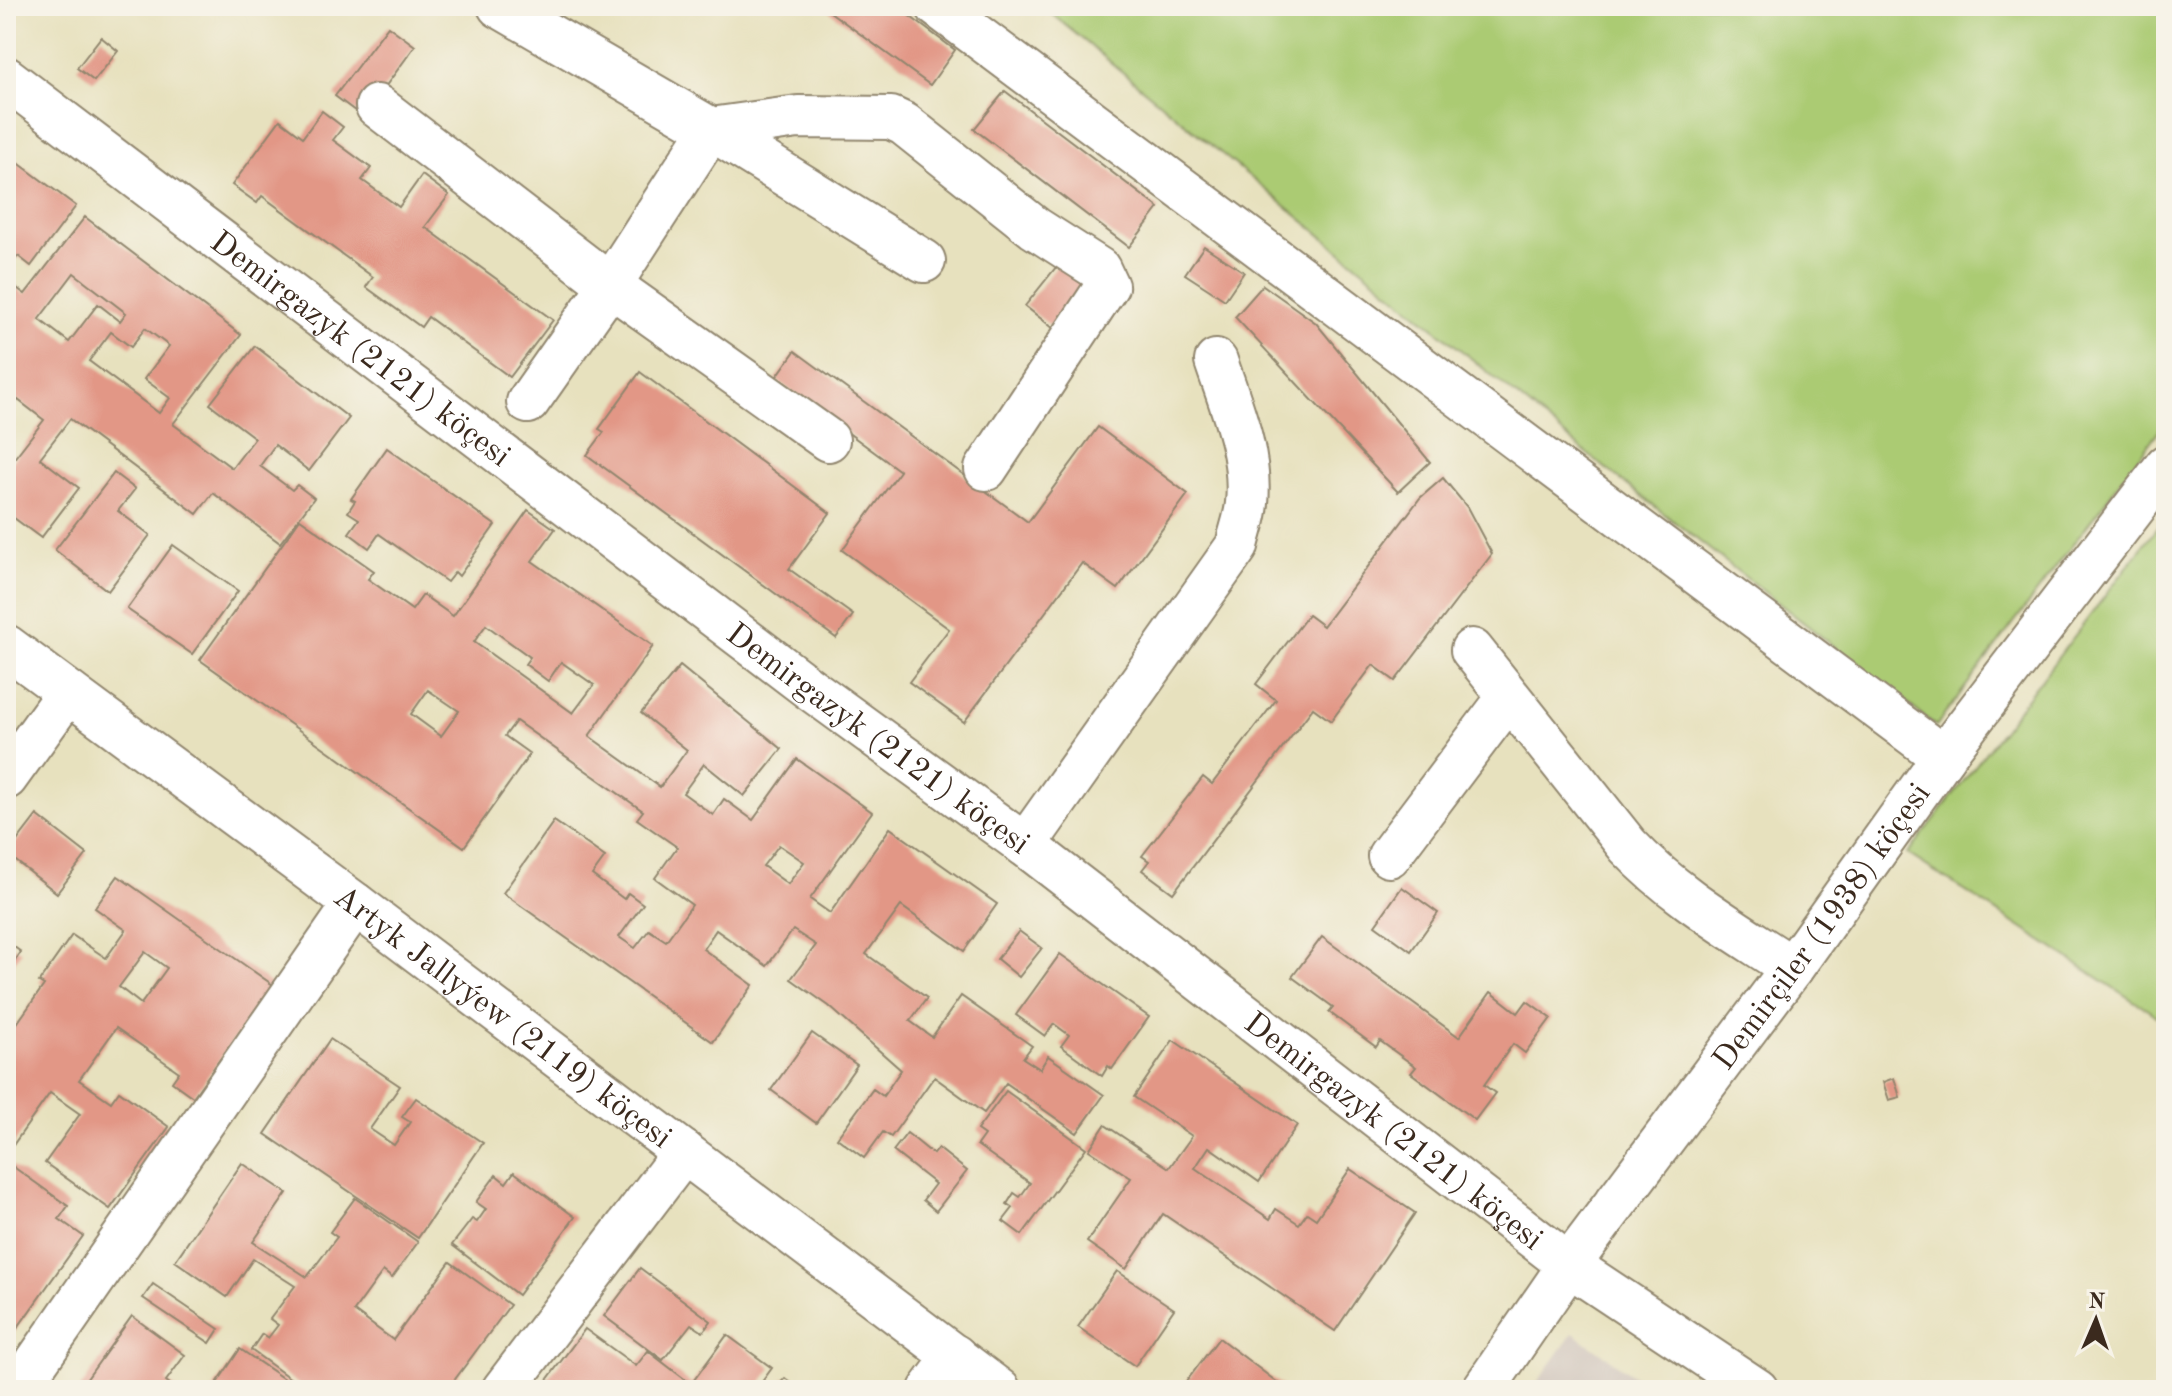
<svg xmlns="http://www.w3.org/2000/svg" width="2172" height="1396" font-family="'Old Standard TT',serif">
	<rect width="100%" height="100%" fill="#f7f3e8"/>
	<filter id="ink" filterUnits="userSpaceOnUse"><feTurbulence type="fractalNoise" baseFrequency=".0125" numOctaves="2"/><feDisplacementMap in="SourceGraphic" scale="16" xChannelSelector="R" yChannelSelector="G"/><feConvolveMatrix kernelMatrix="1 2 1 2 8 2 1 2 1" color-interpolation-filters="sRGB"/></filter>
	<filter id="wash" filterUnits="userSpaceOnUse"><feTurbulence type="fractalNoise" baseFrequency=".006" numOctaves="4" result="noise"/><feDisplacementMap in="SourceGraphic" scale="32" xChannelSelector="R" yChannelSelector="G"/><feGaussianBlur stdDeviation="1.8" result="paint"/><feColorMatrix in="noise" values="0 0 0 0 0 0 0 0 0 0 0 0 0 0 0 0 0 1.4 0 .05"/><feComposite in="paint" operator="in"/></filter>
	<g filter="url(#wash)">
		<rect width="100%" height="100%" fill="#e7e1be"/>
		<polygon fill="#cec2b9" points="1573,1333 1654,1390 1532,1390"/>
		<g fill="#abcb73" stroke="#737a48" stroke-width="2">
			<polygon points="1042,6 2166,6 2166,421 1936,726 1590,456"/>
			<polygon points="2166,516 2166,1022 1908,854"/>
		</g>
		<g id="blocks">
			<g fill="#e29786" fill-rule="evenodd">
				<polygon points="822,6 896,6 955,50 930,85"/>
				<polygon points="388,26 415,46 363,117 335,96"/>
				<polygon points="101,37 118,51 94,81 77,68"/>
				<polygon points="1005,91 1159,208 1129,247 974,129"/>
				<polygon points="322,111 343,127 333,140 371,168 362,180 399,207 422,175 449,195 425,227 553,320 510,377 428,317 421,327 366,287 373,277 262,196 257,203 232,185 280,120 303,137"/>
				<polygon points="9,156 76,206 31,266 18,256 6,272 6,159"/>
				<path d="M85 217 241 335 173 424 232 468 255 438 210 404 255 346 349 418 309 471 275 445 260 466 292 490 297 485 314 498 280 543 213 493 197 514 70 419 40 458 79 488 41 538 6 512V469L44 420 18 400 6 415V280L25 294ZM74 273 126 313 120 321 98 304 69 342 39 319ZM145 328 169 346 144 379 170 398 159 413 89 361 111 332 131 347Z"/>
				<polygon points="1204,246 1244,272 1225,300 1185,274"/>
				<polygon points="1061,261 1089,283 1053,328 1025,306"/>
				<polygon points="1263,285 1316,323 1430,462 1398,492 1235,317"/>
				<polygon points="795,351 1028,522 1098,427 1188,494 1118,589 1082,563 964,722 909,682 949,629 842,550 900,471 775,379"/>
				<polygon points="640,372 830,513 789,569 853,615 836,638 587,455 604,432 599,429"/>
				<polygon points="387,448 495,525 459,576 455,572 447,582 379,534 369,548 349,533 359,519 348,512 355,501 351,499"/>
				<polygon points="114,473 135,489 118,511 150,535 108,591 55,550"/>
				<polygon points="1443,478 1467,507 1492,554 1395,681 1373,665 1331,721 1313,708 1173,893 1142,870 1149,861 1142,856 1203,777 1212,784 1276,700 1256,684 1308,615 1323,626 1420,498"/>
				<path d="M528 510 555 529 532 561 653 646 589 736 660 787 687 750 641 713 680 666 782 749 744 796 704 764 683 793 713 815 724 799 753 820 797 759 872 812 810 899 830 913 890 828 997 904 964 951 901 906 866 954 927 998 910 1021 932 1037 961 996 1032 1046 1023 1058 1040 1069 1048 1056 1104 1095 1077 1133 1006 1083 984 1113 934 1077 891 1137 883 1132 864 1158 837 1138 873 1089 883 1096 901 1070 829 1006 791 979 816 945 793 930 767 966 716 930 703 949 753 985 713 1042 503 893 554 821 605 857 592 875 624 899 628 893 643 904 619 937 635 948 649 930 666 941 692 905 655 878 677 847 637 819 643 811 516 721 505 736 530 754 464 847 200 660 300 519 374 571 368 579 412 610 423 595 453 616ZM486 625 530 657 525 664 548 681 561 662 594 685 573 713 474 642ZM428 690 459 711 441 736 411 714ZM779 845 804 862 788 884 763 866Z"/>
				<polygon points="173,545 238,591 192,654 127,609"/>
				<polygon points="37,815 87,854 57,893 7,854"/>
				<path d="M118 876 273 985 193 1097 172 1082 179 1072 116 1028 79 1080 111 1102 119 1091 169 1127 110 1209 45 1163 80 1114 50 1093 6 1155V1039L44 985 39 982 72 935 106 958 126 930 95 908ZM145 952 167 968 141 1004 119 987Z"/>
				<polygon points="1402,887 1438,913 1411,951 1375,925"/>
				<polygon points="1019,931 1042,948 1019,977 997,959"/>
				<polygon points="1322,937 1459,1037 1491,992 1518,1013 1527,1001 1551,1018 1525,1053 1513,1044 1484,1085 1495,1093 1475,1120 1411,1073 1416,1067 1380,1041 1376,1047 1329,1012 1333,1007 1292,977"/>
				<polygon points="6,941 21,952 6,974"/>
				<polygon points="1060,954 1149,1017 1112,1069 1108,1066 1102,1076 1061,1046 1069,1035 1054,1024 1045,1036 1016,1015"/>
				<polygon points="812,1033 857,1065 816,1123 771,1090"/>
				<polygon points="330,1039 400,1086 370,1129 394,1145 410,1122 402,1117 416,1098 483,1143 418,1238 265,1134"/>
				<polygon points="1173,1040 1297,1125 1259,1182 1209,1147 1195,1168 1270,1219 1276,1209 1299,1224 1307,1213 1316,1219 1350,1169 1415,1213 1335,1331 1163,1214 1126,1269 1087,1242 1131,1178 1089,1150 1105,1125 1169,1168 1192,1136 1134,1097"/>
				<polygon points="1894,1078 1900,1097 1889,1100 1883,1082"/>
				<polygon points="1006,1091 1086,1148 1022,1235 1003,1221 1013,1208 1007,1204 1014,1193 1020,1197 1030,1183 977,1145 984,1135 977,1130"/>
				<polygon points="907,1133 933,1154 938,1148 967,1171 936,1211 923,1200 935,1184 893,1151"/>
				<polygon points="8,1163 68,1206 59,1219 83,1236 6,1344"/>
				<polygon points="242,1163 287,1193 253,1242 307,1277 337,1237 330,1232 355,1198 418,1242 392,1278 383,1271 354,1311 393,1340 450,1262 510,1305 447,1390 306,1390 251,1350 262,1334 268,1338 278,1325 270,1319 295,1286 253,1259 227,1297 175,1261"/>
				<polygon points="514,1172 575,1217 518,1295 452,1245 472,1219 477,1222 486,1209 476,1202 496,1175 506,1183"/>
				<polygon points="640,1268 711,1321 703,1332 691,1324 663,1360 604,1316"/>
				<polygon points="1117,1271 1174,1309 1135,1366 1078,1327"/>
				<polygon points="153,1284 219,1329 210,1343 143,1298"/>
				<polygon points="132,1316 185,1355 166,1381 178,1390 79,1390"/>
				<polygon points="585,1329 636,1366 648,1351 691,1384 727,1335 772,1368 756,1390 624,1390 621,1387 619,1390 550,1390 554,1385 547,1380"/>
				<polygon points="1219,1338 1282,1386 1279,1390 1180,1390"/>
				<polygon points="240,1349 300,1390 213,1389"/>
				<polygon points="785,1378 800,1390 774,1390"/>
			</g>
		</g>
	</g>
	<g filter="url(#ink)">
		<use href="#blocks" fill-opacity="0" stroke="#91866e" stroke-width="2"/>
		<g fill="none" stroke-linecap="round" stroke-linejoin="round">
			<defs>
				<g id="minor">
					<polyline points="499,6 711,129 798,117 891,118 904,124 1035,228 1099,269 1107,286 986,469"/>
					<polyline points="937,6 1943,757"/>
					<path id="s1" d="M6 78 809 688 1025 845 1569 1265 1757 1390"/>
					<polyline points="377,106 610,285 828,440"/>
					<polyline points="528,402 610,285 711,129 924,261"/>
					<path id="s2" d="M6 646 355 904 999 1390"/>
					<path d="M1472 650 1628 846C1675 896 1735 930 1792 968"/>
					<polyline points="6,778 68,692"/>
					<path d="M1025 845 1237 546C1240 532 1246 517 1247 503 1252 454 1231 406 1216 361"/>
					<polyline points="1389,856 1508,698"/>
					<polyline points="17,1390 355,904"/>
					<polyline points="503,1390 684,1152"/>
					<polyline points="930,1390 955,1356"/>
					<path id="s3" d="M1483 1390 1569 1265 1792 968 1943 757 2166 466"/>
				</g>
			</defs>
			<use href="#minor" stroke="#91866e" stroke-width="46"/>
			<use href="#minor" stroke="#fff" stroke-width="42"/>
		</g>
	</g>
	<g text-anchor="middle" stroke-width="7" stroke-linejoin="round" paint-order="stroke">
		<g font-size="32" fill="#3b2a1e" stroke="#f7f3e8">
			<text dy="11" stroke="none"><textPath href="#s1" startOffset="446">Demirgazyk (2121) köçesi</textPath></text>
			<text dy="11" stroke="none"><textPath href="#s1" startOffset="1094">Demirgazyk (2121) köçesi</textPath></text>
			<text dy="11" stroke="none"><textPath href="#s3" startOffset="574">Demirçiler (1938) köçesi</textPath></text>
			<text dy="11" stroke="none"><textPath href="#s2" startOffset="620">Artyk Jallyýew (2119) köçesi</textPath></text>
			<text dy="11" stroke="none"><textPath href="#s1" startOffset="1742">Demirgazyk (2121) köçesi</textPath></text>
		</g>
	</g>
	<rect width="2172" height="1396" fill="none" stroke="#f7f3e8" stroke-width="32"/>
	<g transform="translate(2096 1320) rotate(2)" stroke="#f7f3e8" stroke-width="6" paint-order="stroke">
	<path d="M0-6L14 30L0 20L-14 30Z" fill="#3b2a1e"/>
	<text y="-12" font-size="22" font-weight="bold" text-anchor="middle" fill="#3b2a1e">N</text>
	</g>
</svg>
